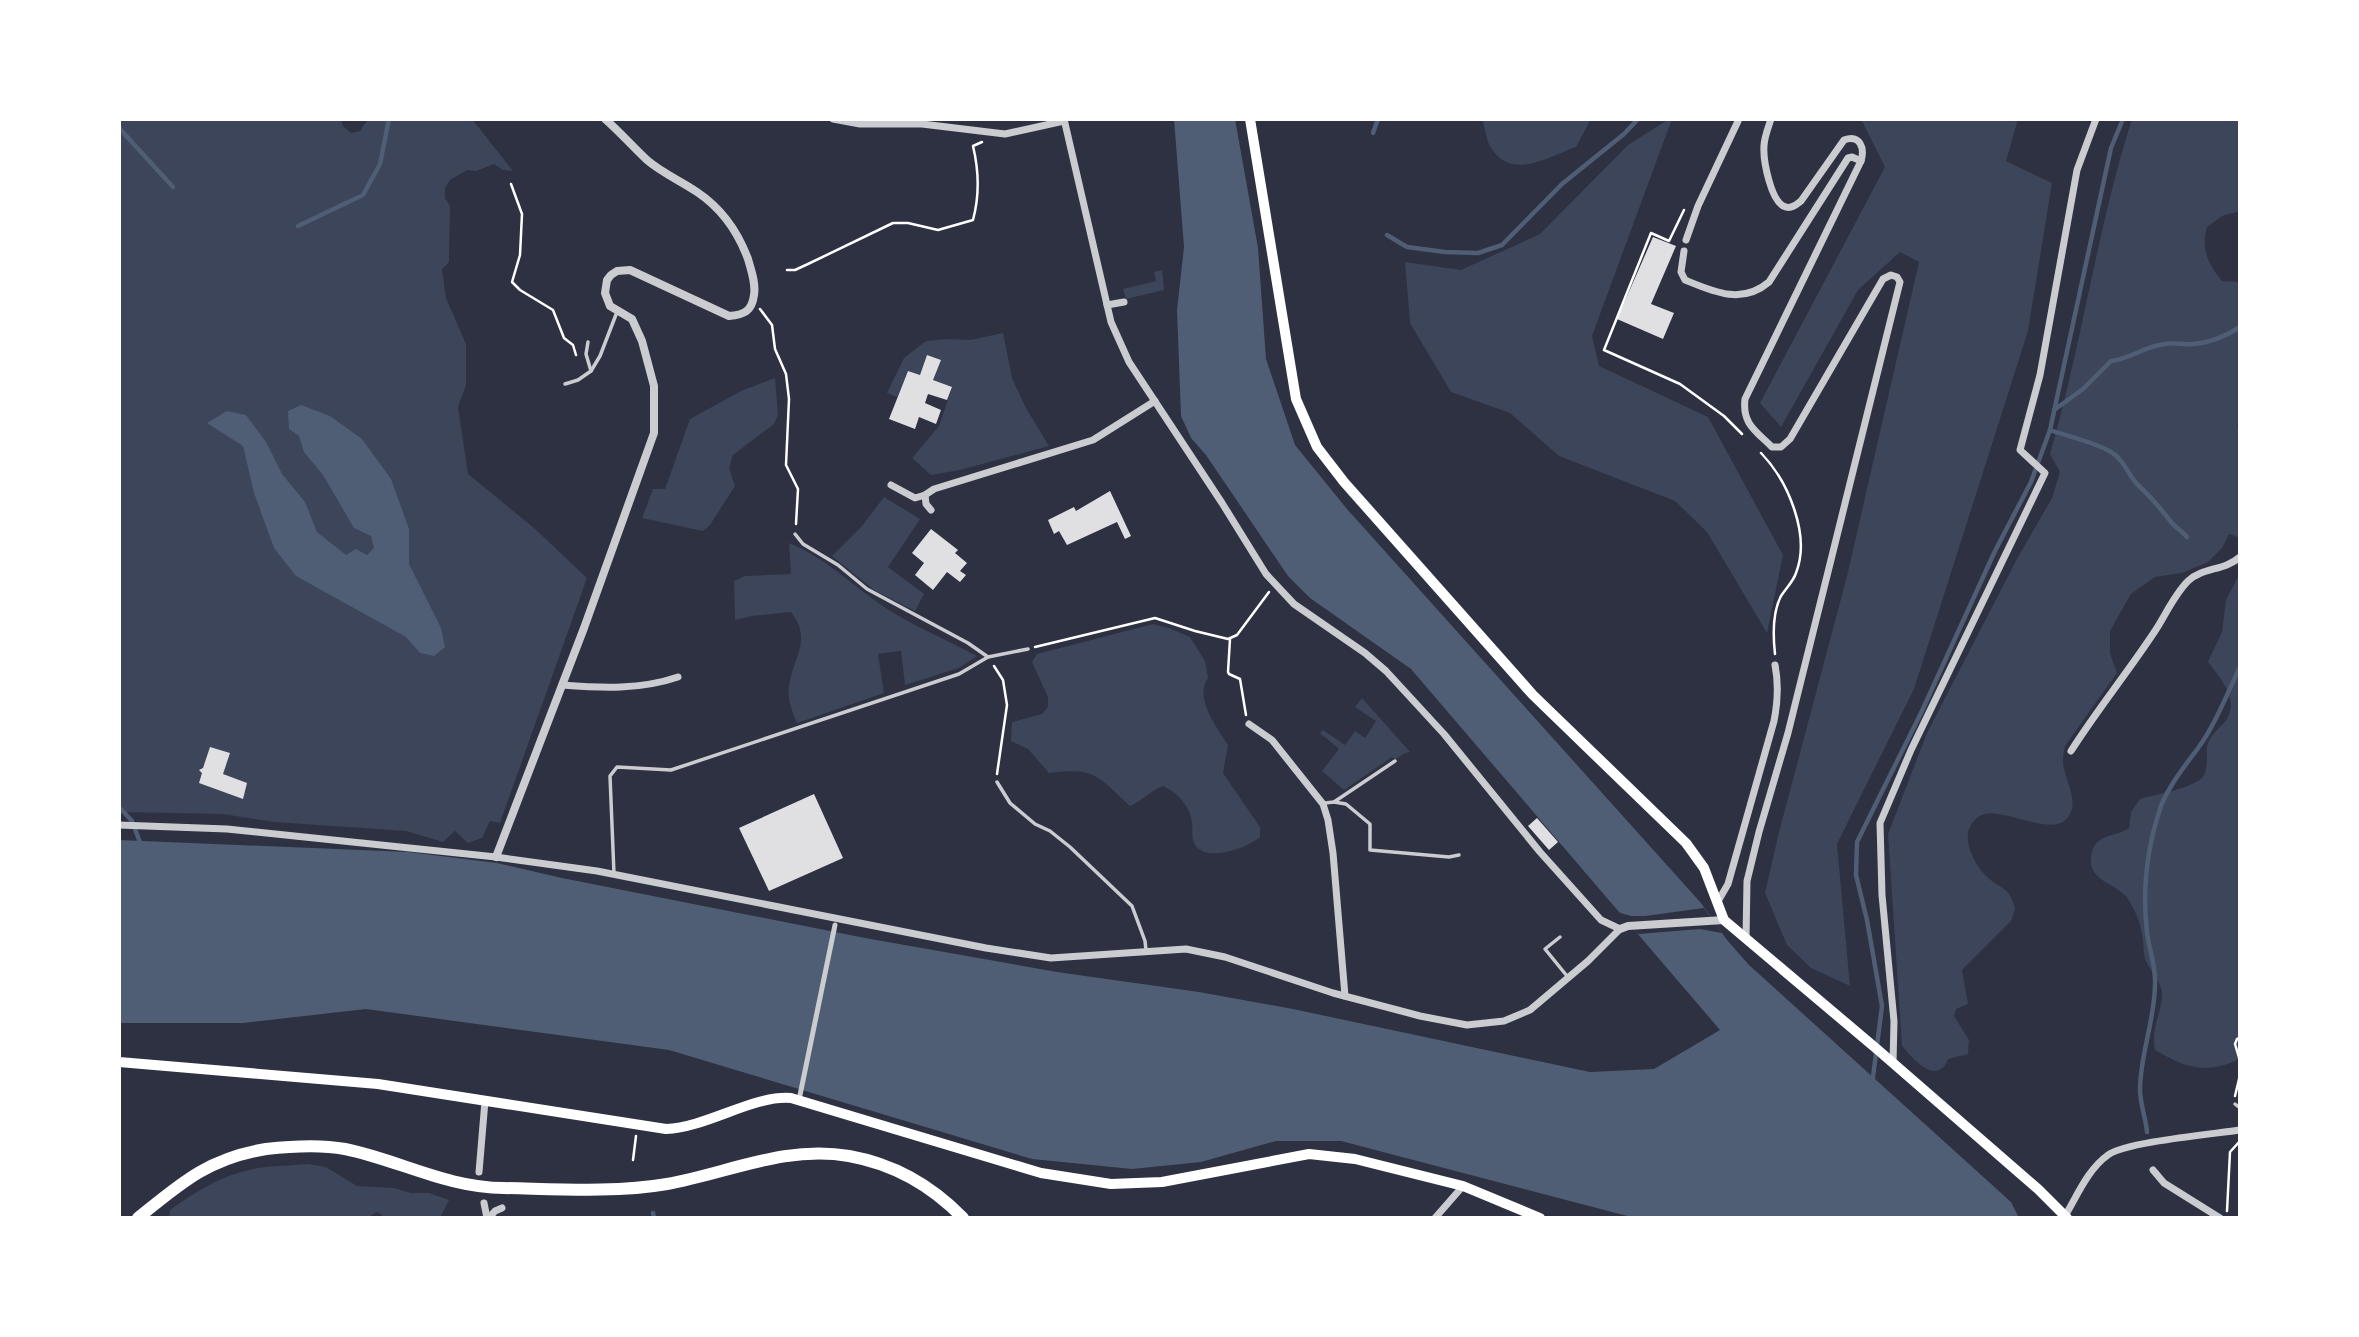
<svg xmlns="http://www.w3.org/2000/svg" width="2359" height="1337" font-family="'Times New Roman',serif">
	<rect width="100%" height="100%" fill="#2d3142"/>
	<g fill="#3c4559">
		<polygon points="119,119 341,119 343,126 351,133 360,131 368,119 472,119 513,171 503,170 494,164 476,171 467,170 450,180 445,188 445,198 450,206 449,262 442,269 446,298 466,344 466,385 458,407 468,474 534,528 587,578 500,823 490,821 482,838 468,843 455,831 443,842 406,831 274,822 223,814 119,812"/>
		<path d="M1482 119H1591L1576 147C1548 157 1510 182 1490 146 1486 139 1485 127 1482 119Z"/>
		<polygon points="1669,119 1672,119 1592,336 1599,366 1708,417 1783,555 1767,633 1707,532 1675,501 1559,456 1510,413 1451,392 1410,323 1405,262 1461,270 1540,234 1628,145"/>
		<polygon points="1861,119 2018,119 2006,161 2052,183 2028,331 1914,689 1837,844 1850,986 1811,968 1787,945 1765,893 1778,836 1847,576 1919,262 1900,252 1858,290 1781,427 1760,403 1885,167"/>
		<path d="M2132 119H2240V211L2222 216 2207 227C2201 249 2208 264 2222 281L2240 282V422L2237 425 2240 431V538L2229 534 2222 548 2208 562 2182 573 2155 577 2131 594 2110 631V653L2117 673 2065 746C2063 755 2062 763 2065 772 2068 786 2077 800 2070 814 2055 845 1994 797 1975 820 1969 827 1967 831 1968 840 1969 854 1980 872 1992 881 1997 885 2005 888 2009 894 2012 898 2014 904 2015 909L2011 921 1962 970 1968 1004 1956 1009 1954 1016 1969 1040 1968 1054 1948 1059C1937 1087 1913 1059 1902 1046L1888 834 1927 733 2018 557 2052 498 2060 472 2050 454C2082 343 2097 229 2132 119Z"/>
		<polygon points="1162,270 1164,290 1126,299 1123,289 1156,281 1154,272"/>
		<polygon points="1003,333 1012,378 1026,408 1049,446 960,470 931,475 912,458 939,426 952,388 933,380 940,360 927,355 920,375 908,371 897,397 887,393 904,358 926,341 947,339 970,340"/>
		<polygon points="775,378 778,415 774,424 733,455 729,468 735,486 710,525 703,531 642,518 653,489 665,489 690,419 741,391"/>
		<polygon points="884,497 920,519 888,567 924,594 915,611 874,590 832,556 862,526"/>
		<path d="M789 543C823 557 844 578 873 599 903 622 944 638 977 656L959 668 905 685 901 651 878 654 884 693 797 723C792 711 787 699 789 686 793 656 813 641 791 612L752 616 735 620 734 581 745 576 791 574Z"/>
		<path d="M2240 573V1059C2206 1074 2187 1069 2155 1050 2151 1027 2160 1018 2162 997 2163 983 2152 974 2147 963 2143 956 2144 949 2143 941 2142 931 2139 919 2134 910 2132 906 2129 900 2126 896 2114 884 2089 879 2091 859 2092 832 2116 838 2129 828L2131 812 2140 799C2156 794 2190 789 2202 778 2209 770 2206 756 2207 746 2209 737 2217 730 2223 724 2242 703 2222 680 2208 662L2222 632 2226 600Z"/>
		<path d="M1153 624 1169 628 1190 637 1205 661 1208 678C1194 699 1217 727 1228 745L1223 773 1260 827V837C1247 848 1207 863 1195 845 1191 839 1193 830 1192 823 1190 806 1178 793 1163 786 1150 791 1142 801 1130 806 1097 776 1096 767 1049 773L1028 749 1011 741 1012 722 1042 714 1048 707V697L1032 662 1037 654Z"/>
		<polygon points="1362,698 1410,752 1403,754 1395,760 1392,757 1344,790 1322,771 1339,749 1320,733 1323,730 1345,745 1355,731 1365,738 1376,721 1355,707"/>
		<path d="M308 1164 326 1167 357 1186 394 1188 411 1193H429L449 1200 440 1218H383L382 1215 377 1212 367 1218H169L170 1210C195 1192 222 1175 253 1169 271 1165 290 1166 308 1164Z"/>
	</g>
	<g fill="#4f5d75">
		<polygon points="1174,119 1235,119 1258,248 1266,359 1295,445 1347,509 1701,903 1727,940 1749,965 2011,1202 2019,1218 1635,1218 1341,1141 1276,1141 1201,1162 1132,1169 1032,1159 669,1050 366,1009 243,1023 119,1023 119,840 408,852 497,863 562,878 865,938 1057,972 1199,992 1293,1009 1590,1072 1654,1069 1720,1030 1411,669 1310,598 1288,576 1206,455 1191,438 1181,416 1177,310 1184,247"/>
		<polygon points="301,405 330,416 362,439 391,479 409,529 409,564 441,628 445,647 434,656 420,653 406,637 296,576 274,548 254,493 243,446 207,423 227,411 246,415 266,442 282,474 305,502 317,532 346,555 356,549 367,555 374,548 371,536 354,528 323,475 304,452 299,436 289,429 288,411"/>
	</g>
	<polygon fill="#2d3142" points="1704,908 1722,933 1700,929 1638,934 1617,912 1631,916 1645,916"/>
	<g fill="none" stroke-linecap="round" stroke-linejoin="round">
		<g stroke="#4f5d75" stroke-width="4.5">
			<polyline points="119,128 173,187"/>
			<polyline points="1373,133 1378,119"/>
			<polyline points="298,226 363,195 380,164 389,119"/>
			<polyline points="1387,235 1407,247 1445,252 1478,253 1502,245 1562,184 1624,134 1638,119"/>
			<path d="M2054 410 2083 389 2111 361C2130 359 2145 346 2165 344 2174 342 2183 345 2193 344 2210 343 2226 336 2240 327"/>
			<path d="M2050 430C2070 437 2094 442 2111 452 2125 460 2128 476 2139 486 2151 497 2161 509 2171 522 2176 528 2182 531 2187 537"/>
			<polyline points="119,807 132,821 141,845"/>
			<polyline points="1872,1085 1882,1006 1867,920 1856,875 1857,842 1921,713 1995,551 2031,482 2050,430 2111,148 2123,119"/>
			<path d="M2147 1132C2146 1118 2140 1104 2140 1090 2140 1054 2155 1020 2155 984 2156 966 2149 950 2147 932 2142 889 2147 847 2161 806 2168 788 2181 771 2192 756 2213 731 2226 696 2240 667"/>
			<polyline points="653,1213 654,1218"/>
		</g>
	</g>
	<g fill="#e0e0e3">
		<polygon points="1653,237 1676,246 1651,304 1674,313 1663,339 1617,319"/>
		<polygon points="927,355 941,360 933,380 952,387 947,400 928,394 925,403 941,410 936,424 919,417 915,429 889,419 908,371 920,375"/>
		<polygon points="1110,491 1131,536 1125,539 1117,522 1067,545 1059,531 1054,534 1048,520 1074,507 1076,511"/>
		<polygon points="931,529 958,550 955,553 967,563 960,571 966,575 960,582 947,572 933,590 915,575 924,563 912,553"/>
		<polygon points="210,747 230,753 223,774 247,783 243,799 199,783 202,773 199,770 203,768"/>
		<polygon points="814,794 843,858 769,891 739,828"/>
		<polygon points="1537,818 1558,842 1549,850 1528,826"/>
	</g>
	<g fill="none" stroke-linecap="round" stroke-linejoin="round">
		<g stroke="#fff" stroke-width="2.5">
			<polyline points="511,184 522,214 520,255 512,282 520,290 553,310 564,338 573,345 576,355"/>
			<polyline points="1684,210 1669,241 1651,233 1604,350 1680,384 1724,416 1742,434"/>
			<path d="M787 270H795L808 264 893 223H908L938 230 973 220C980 194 979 171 973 146L982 142"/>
			<polyline points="760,309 772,325 775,349 786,374 789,399 786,465 798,489 796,524"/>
			<path d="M1761 453C1788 481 1811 535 1796 573 1793 582 1786 588 1781 596 1772 613 1773 636 1775 654"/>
			<polyline points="1230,639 1228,672 1229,674 1240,679 1246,715"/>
			<polyline points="1035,647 1155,618 1195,631 1228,639 1237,635 1269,592"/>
			<polyline points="994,666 1003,680 1007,705 997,774"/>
			<polyline points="2240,1038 2237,1039 2235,1044 2240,1061"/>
			<polyline points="2235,1096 2240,1075"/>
			<polyline points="633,1160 636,1136"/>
			<polyline points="2227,1211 2230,1152 2240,1141"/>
		</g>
		<g stroke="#caccd0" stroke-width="3.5">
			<polyline points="591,371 600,356 617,312"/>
			<polyline points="565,384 578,380 591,371 586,354 588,342"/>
			<polyline points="795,534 803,544 838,565 867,589 968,643 988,657"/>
			<polyline points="997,782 1010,803 1035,824 1050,831 1070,847 1132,906 1145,941 1146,950"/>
			<polyline points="1334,802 1346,804 1370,824 1370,850 1449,857 1459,855"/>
			<polyline points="1325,803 1334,802 1395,761"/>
			<polyline points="614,874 610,776 617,767 671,770 959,674 988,657 1028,649"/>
			<polyline points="1560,937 1545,949 1567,976"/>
			<polyline points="2235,1104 2240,1108"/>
		</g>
		<polyline stroke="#caccd0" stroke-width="5" points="799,1100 835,925"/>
		<g stroke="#caccd0" stroke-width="7">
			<polyline points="833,119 860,124 922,124 1005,134 1064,121"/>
			<path d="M1771 119C1768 128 1764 138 1764 146 1763 160 1771 204 1786 207 1792 209 1797 204 1801 201L1844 140C1860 134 1865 148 1861 161"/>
			<polyline points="1686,240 1698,206 1739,119"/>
			<path d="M1684 251 1681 272 1685 280C1714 292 1742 305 1769 282L1848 158 1852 157 1861 161 1745 399C1742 424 1756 431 1772 447H1781L1790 439 1883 279 1891 275 1897 277 1900 282 1788 733 1759 832 1747 881 1746 939"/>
			<polyline points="1107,305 1124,302"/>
			<polyline points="891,485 915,498 925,495"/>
			<polyline points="931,510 926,504 925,495 934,489 1093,440 1155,401"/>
			<path d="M562 685C602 688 640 690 678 677"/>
			<polyline points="1249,724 1272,740 1323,804 1328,820 1333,853 1345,996"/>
			<path d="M2071 751C2097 710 2128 672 2155 631 2165 616 2174 595 2188 581 2203 567 2224 571 2240 557"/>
			<polyline points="119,825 227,829 496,857 597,871 986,948 1051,958 1186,949 1225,957 1333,993 1420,1016 1467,1025 1504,1021 1530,1010 1588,961 1620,929 1601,920 1540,852 1444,734 1386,671 1365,653 1294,604 1266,574 1222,503 1129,362 1111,322 1064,119"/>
			<path d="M1717 903 1728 884 1774 721C1778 701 1779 685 1775 665"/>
			<polyline points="1893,1063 1894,1021 1882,895 1880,823 1911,750 2045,473 2020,450 2040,375 2077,170 2096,119"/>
			<polyline points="2153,1170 2164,1183 2220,1218"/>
			<polyline points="479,1172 485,1101"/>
			<polyline points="484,1203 487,1218"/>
			<path d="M2065 1216C2077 1196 2088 1169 2108 1155 2125 1142 2214 1134 2240 1130"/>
			<polyline points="489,1218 495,1211 502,1208"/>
			<polyline points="1435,1218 1463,1186"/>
		</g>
		<g stroke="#caccd0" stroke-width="8">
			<path d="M496 857 584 628 654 433V386L642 341 632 319 610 306 605 293 607 280 611 275 617 271 630 270 729 316C744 315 752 311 754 295 756 283 751 270 748 259 738 232 721 208 697 192 681 181 662 173 647 160 633 147 620 132 605 119"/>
			<polyline points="1620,929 1628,926 1724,920"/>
		</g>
		<g stroke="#fff" stroke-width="10">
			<polyline points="1250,119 1296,399 1317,447 1344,482 1533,695 1686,843 1704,868 1724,920 1878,1050 2038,1189 2067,1218"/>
			<path d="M119 1062 378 1084 666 1129C708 1127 753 1095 791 1098L1041 1173 1111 1184 1162 1182 1309 1154 1355 1159 1463 1186 1540 1218"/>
		</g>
		<path stroke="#fff" stroke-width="12" d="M138 1218C181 1183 209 1158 266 1149 292 1146 319 1144 345 1149 399 1160 447 1188 504 1188 556 1189 615 1193 667 1184 728 1173 785 1145 849 1156 894 1164 931 1185 963 1218"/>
	</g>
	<rect width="2359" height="1337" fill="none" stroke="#ffffff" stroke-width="242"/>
</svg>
